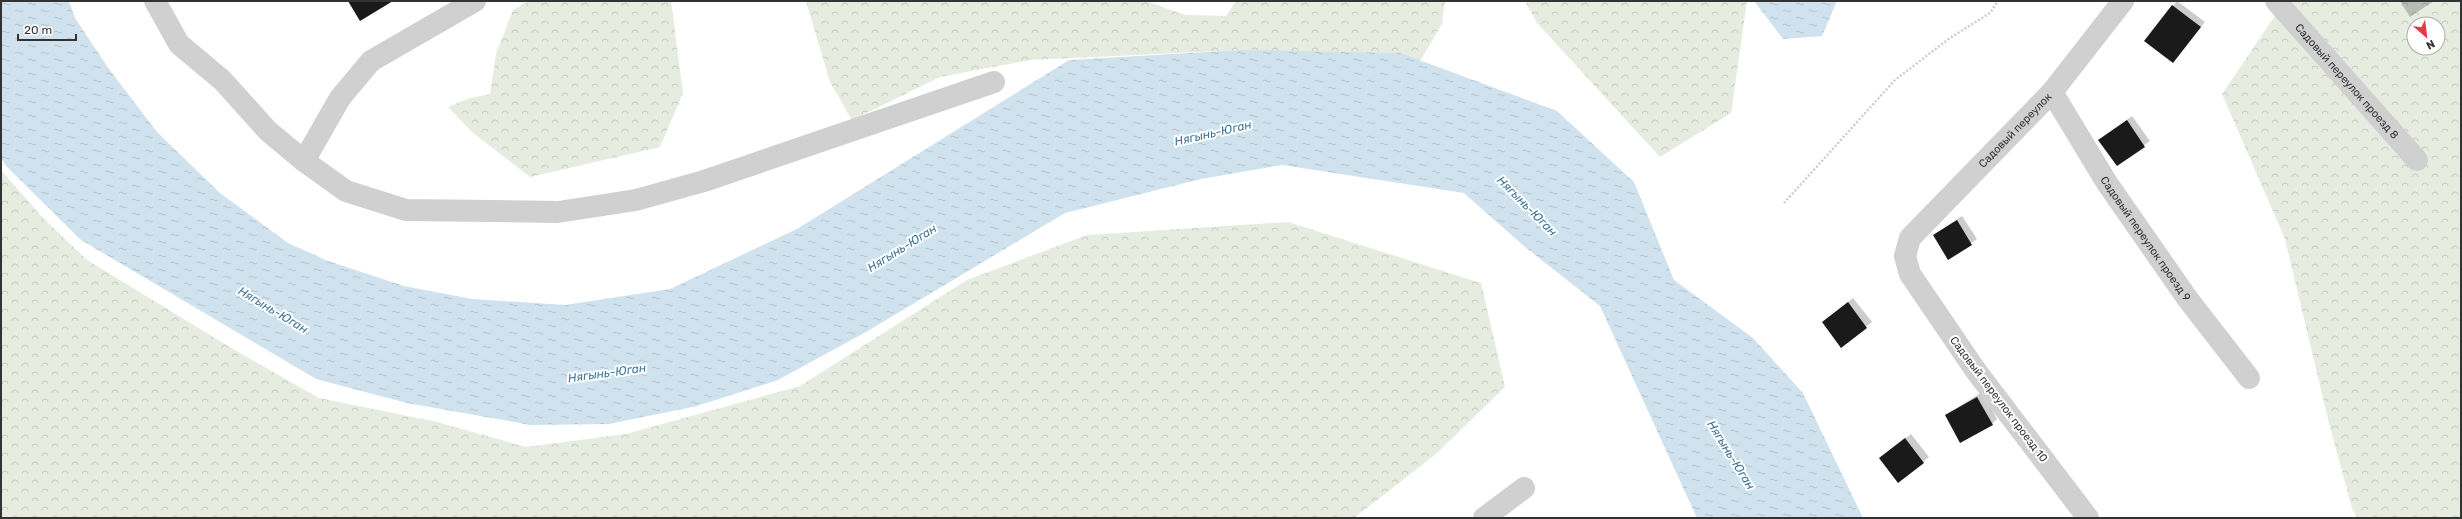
<svg xmlns="http://www.w3.org/2000/svg" width="2462" height="519" font-family="Rubik,sans-serif">
	<defs>
		<pattern id="forest-crowns" width="20" height="18" patternUnits="userSpaceOnUse"><rect width="20" height="18" fill="#e6ecdf"/><path d="M2 6a3 3 0 1 1 6 0M12 15a3 3 0 1 1 6 0" fill="none" stroke="#c6cbc0"/></pattern>
		<pattern id="water-ripples" width="26" height="14" patternUnits="userSpaceOnUse"><rect width="26" height="14" fill="#cfe2ee"/><path d="M2 4q2-2 4 0t4 0M15 11q2-2 4 0t4 0" fill="none" stroke="#b2c2cd"/></pattern>
	</defs>
	<rect width="100%" height="100%" fill="#fff"/>
	<g fill="url(#forest-crowns)" fill-rule="evenodd">
		<polygon points="529,1 671,1 683,93 660,147 530,177 472,132 448,107 467,99 490,94 496,54 513,10"/>
		<polygon points="806,1 1146,1 1185,15 1226,16 1236,1 1445,1 1442,24 1420,61 1241,50 1030,60 940,77 852,120 830,82"/>
		<polygon points="1525,1 1747,1 1731,113 1660,157 1537,23"/>
		<path d="M2285 1H2461V518H2357L2352 508 2329 423 2285 239 2222 94ZM2414 24H2438V48H2414Z"/>
		<polygon points="1,170 43,218 87,260 233,349 319,398 437,422 526,447 626,434 800,386 967,280 1087,235 1288,222 1481,283 1505,387 1436,454 1354,518 1,518"/>
	</g>
	<g fill="url(#water-ripples)">
		<polygon points="1,1 69,1 75,18 109,69 157,132 220,193 288,243 328,261 404,286 472,299 565,305 670,289 797,229 1069,60 1241,50 1400,53 1557,111 1634,182 1674,280 1753,338 1803,393 1863,518 1697,518 1600,306 1525,247 1464,193 1282,165 1201,179 1065,213 866,332 778,380 697,406 609,424 531,425 407,403 316,379 81,240 6,166 1,158"/>
		<polygon points="1754,1 1837,1 1822,36 1783,39"/>
	</g>
	<g fill="#0003">
		<polygon points="2177,1 2205,22 2173,62 2173,6"/>
		<polygon points="2400,1 2434,1 2410,17"/>
		<polygon points="2132,116 2150,141 2117,165 2100,140"/>
		<polygon points="1962,216 1977,239 1948,258 1934,235"/>
		<polygon points="1853,298 1872,322 1841,346 1828,318"/>
		<polygon points="1982,392 1997,419 1992,424 1946,415"/>
		<polygon points="1911,434 1929,457 1898,482 1880,458"/>
	</g>
	<g fill="#1a1a1a">
		<polygon points="348,1 393,1 360,21"/>
		<polygon points="2172,5 2201,27 2173,63 2144,41"/>
		<polygon points="2127,120 2145,147 2117,166 2098,140"/>
		<polygon points="1957,220 1972,245 1948,260 1933,235"/>
		<polygon points="1848,302 1867,328 1841,348 1822,322"/>
		<polygon points="1977,397 1993,425 1960,443 1945,415"/>
		<polygon points="1905,438 1924,463 1898,483 1879,458"/>
	</g>
	<g fill="none" stroke-linecap="round" stroke-linejoin="round">
		<polyline stroke="#cdcdcd" stroke-width="2.5" stroke-dasharray="2 2" stroke-linecap="butt" points="1784,203 1895,80 1950,38 1990,13 1998,1"/>
		<g stroke="#d0d0d0" stroke-width="22">
			<polyline points="155,1 179,44 222,80 268,131 304,161 346,191 406,210 558,212 636,200 704,181 994,82"/>
			<path id="s1" d="M2276 1 2417 160"/>
			<path id="s2" d="M2052 92 2107 183 2187 298 2249 378"/>
			<polyline points="304,161 340,98 371,61 475,1"/>
			<polyline points="1484,518 1524,488"/>
			<path id="s3" d="M2088 518 1976 371 1910 274 1905 256 1910 238 2052 92 2123 1"/>
		</g>
	</g>
	<g text-anchor="middle" stroke-width="4" stroke-linejoin="round" paint-order="stroke">
		<g font-size="11" fill="#333" stroke="#fff">
			<text dy="4" stroke="none"><textPath href="#s1" startOffset="107">Садовый переулок проезд 8</textPath></text>
			<text dy="4" stroke="none"><textPath href="#s3" startOffset="490">Садовый переулок</textPath></text>
			<text dy="4" stroke="none"><textPath href="#s2" startOffset="174">Садовый переулок проезд 9</textPath></text>
			<text transform="translate(1999 399) rotate(53)" y="4">Садовый переулок проезд 10</text>
		</g>
		<g font-size="12" font-style="italic" fill="#3f7597" stroke="#fff">
			<text transform="translate(1213 133) rotate(-13)" y="4">Нягынь-Юган</text>
			<text transform="translate(1527 206) rotate(45)" y="4">Нягынь-Юган</text>
			<text transform="translate(902 248) rotate(-32)" y="4">Нягынь-Юган</text>
			<text transform="translate(273 310) rotate(31)" y="4">Нягынь-Юган</text>
			<text transform="translate(607 373) rotate(-8)" y="4">Нягынь-Юган</text>
			<text transform="translate(1731 455) rotate(58)" y="4">Нягынь-Юган</text>
		</g>
	</g>
	<rect width="2462" height="519" fill="none" stroke="#333333" stroke-width="4"/>
	<g transform="translate(2426 36) rotate(152)"><circle r="19" fill="#ffffff" stroke="#adadad"/>
	<path d="M0-3L7 15L0 10L-7 15Z" fill="#e63946"/>
	<text y="-6" font-size="11" font-weight="bold" text-anchor="middle" fill="#333333">N</text>
	</g>
	<path d="M18 34v6h58v-6" fill="none" stroke="#333333" stroke-width="2"/>
	<text x="24" y="34" font-size="12" fill="#333333" stroke="#ffffff" stroke-width="3" paint-order="stroke">20 m</text>
</svg>
